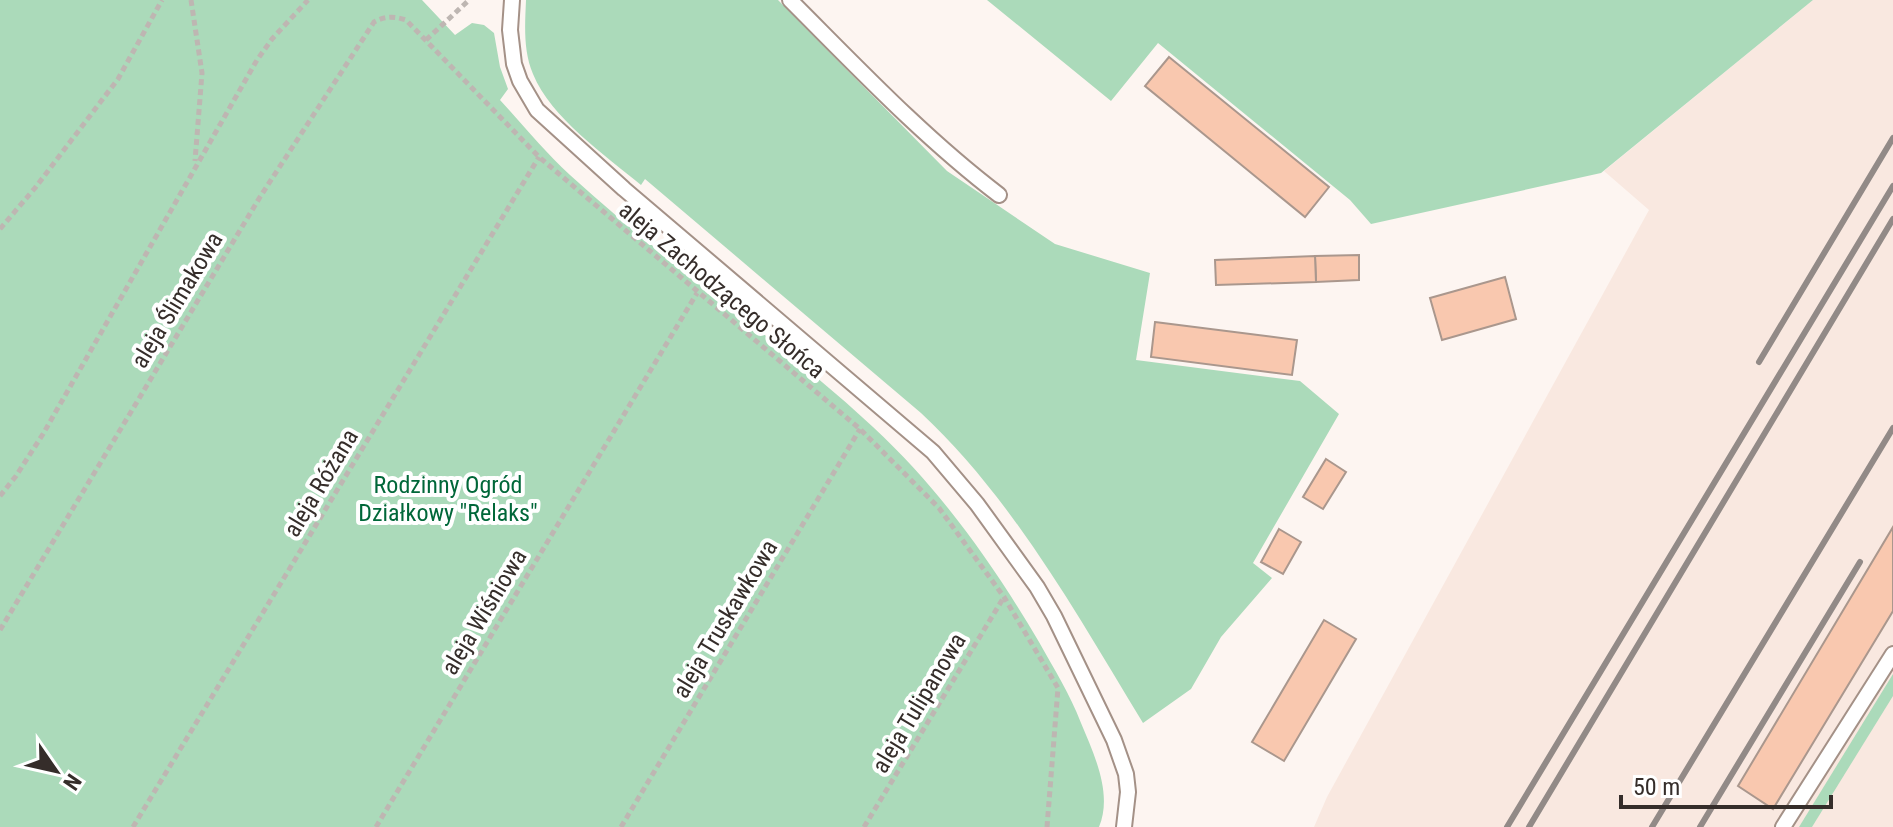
<svg xmlns="http://www.w3.org/2000/svg" width="1893" height="827" font-family="'Roboto Condensed',sans-serif">
	<rect width="100%" height="100%" fill="#fdf5f1"/>
	<polygon fill="#f9e8e0" points="1813,0 1893,0 1893,827 1314,827 1327,797 1649,210 1604,171"/>
	<g fill="#abdaba">
		<path d="M0 0H422L455 35 472 23 484 25 494 33 500 67 508 89 500 100C523 125 545 152 570 175 667 264 777 338 873 427 940 489 993 564 1039 642 1054 669 1070 694 1081 723 1094 754 1113 794 1099 827H0Z"/>
		<path d="M526 0H778L947 171 1055 244 1150 273 1136 360 1300 381 1339 414 1253 563 1272 578 1221 637 1191 689 1143 723C1077 615 1014 500 921 413L645 179 641 185C605 155 551 118 533 74 523 51 525 24 526 0Z"/>
		<polygon points="987,0 1813,0 1601,173 1371,224 1350,200 1158,43 1111,101"/>
		<polygon points="1893,674 1893,696 1812,827 1799,827"/>
	</g>
	<g fill="#f9c8af" stroke="#aa978d" stroke-width="2">
		<polygon points="1169,57 1329,187 1305,217 1145,86"/>
		<polygon points="1359,255 1359,280 1316,282 1315,256"/>
		<polygon points="1315,256 1316,282 1216,285 1215,260"/>
		<polygon points="1505,277 1516,319 1442,340 1430,298"/>
		<polygon points="1155,322 1297,340 1292,375 1151,357"/>
		<polygon points="1326,459 1346,472 1323,509 1303,497"/>
		<polygon points="1893,527 1893,611 1773,809 1738,786"/>
		<polygon points="1279,529 1301,542 1283,574 1261,562"/>
		<polygon points="1324,620 1356,639 1284,761 1252,742"/>
	</g>
	<g fill="none" stroke-linecap="round" stroke-linejoin="round">
		<defs>
			<g id="lane">
				<polyline points="512,0 510,30 514,64 520,81 537,110 624,189 933,452 977,504 1037,587 1054,616 1114,740 1126,774 1128,792 1124,827"/>
				<path d="M790 0C858 68 923 137 999 195"/>
				<polyline points="1783,827 1893,654"/>
			</g>
		</defs>
		<use href="#lane" stroke="#a49187" stroke-width="18"/>
		<g stroke="#beb6b2" stroke-width="5" stroke-dasharray="6 4" stroke-linecap="butt">
			<polyline points="191,0 202,73 195,161"/>
			<polyline points="426,40 468,1"/>
			<polyline points="0,229 35,188 118,79 162,0"/>
			<polyline points="0,496 16,476 43,434 257,60 272,39 308,0"/>
			<path d="M0 630 260 197 374 22C385 16 394 16 406 20L539 157 860 429 939 508 1004 597 1058 688 1047 827"/>
			<polyline points="133,827 539,157"/>
			<polyline points="376,827 697,293"/>
			<polyline points="621,827 860,429"/>
			<polyline points="864,827 1004,597"/>
		</g>
		<use href="#lane" stroke="#fff" stroke-width="14"/>
		<g stroke="#928a87" stroke-width="6">
			<polyline points="1759,362 1893,138"/>
			<polyline points="1507,827 1893,186"/>
			<polyline points="1529,827 1893,219"/>
			<polyline points="1652,827 1893,428"/>
			<polyline points="1700,827 1860,562"/>
		</g>
	</g>
	<g text-anchor="middle" stroke-width="8" stroke-linejoin="round" paint-order="stroke">
		<g font-size="24" fill="#352d2a" stroke="#fff">
			<text transform="translate(722 290) rotate(40)" y="8">aleja Zachodzącego Słońca</text>
			<text transform="translate(177 300) rotate(-59)" y="8">aleja Ślimakowa</text>
			<text transform="translate(321 483) rotate(-59)" y="8">aleja Różana</text>
			<text transform="translate(484 612) rotate(-59)" y="8">aleja Wiśniowa</text>
			<text transform="translate(725 619) rotate(-59)" y="8">aleja Truskawkowa</text>
			<text transform="translate(919 703) rotate(-59)" y="8">aleja Tulipanowa</text>
		</g>
		<g font-size="24" fill="#006739" stroke="#fff">
			<text x="448" y="493">Rodzinny Ogród<tspan x="448" dy="28">Działkowy "Relaks"</tspan></text>
		</g>
	</g>
	<g transform="translate(56 771) rotate(124)" stroke="#ffffff" stroke-width="6" paint-order="stroke">
	<path d="M0-6L14 30L0 20L-14 30Z" fill="#352d2a"/>
	<text y="-12" font-size="22" font-weight="bold" text-anchor="middle" fill="#352d2a">N</text>
	</g>
	<path d="M1621 795v12h210v-12" fill="none" stroke="#352d2a" stroke-width="4"/>
	<text x="1633" y="795" font-size="24" fill="#352d2a" stroke="#ffffff" stroke-width="6" paint-order="stroke">50 m</text>
</svg>
